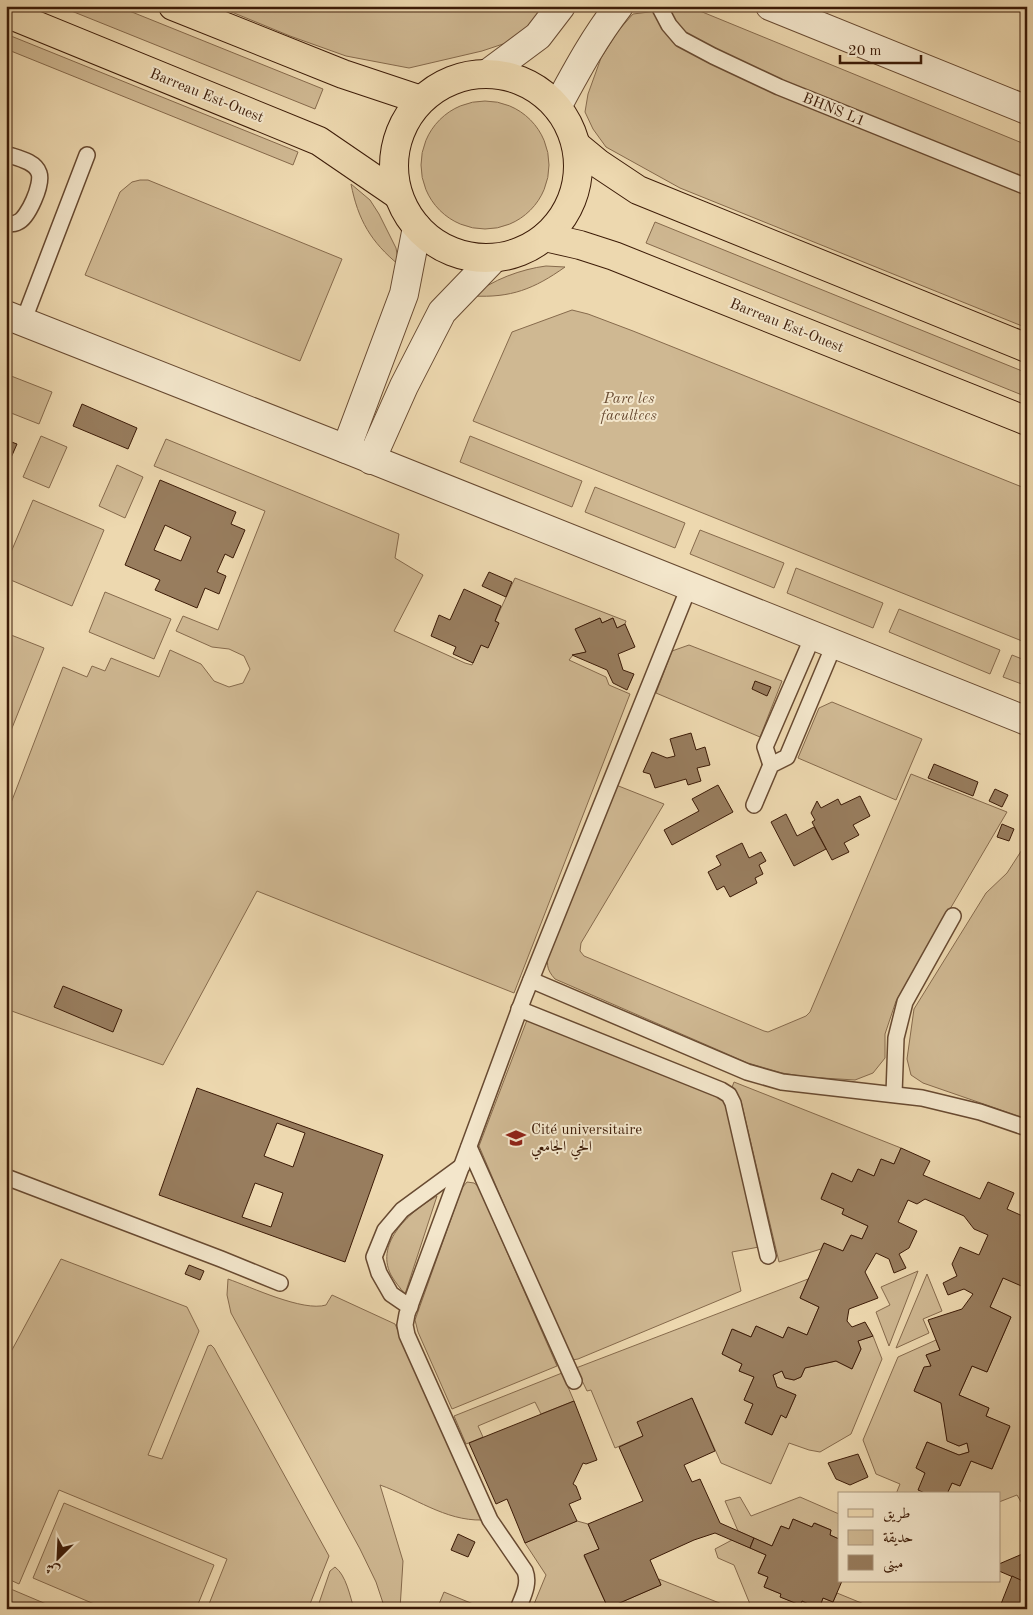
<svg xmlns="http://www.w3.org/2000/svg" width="1033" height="1615" font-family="'Old Standard TT',Amiri,serif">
	<rect width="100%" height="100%" fill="#edd8af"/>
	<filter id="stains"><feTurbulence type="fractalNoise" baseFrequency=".004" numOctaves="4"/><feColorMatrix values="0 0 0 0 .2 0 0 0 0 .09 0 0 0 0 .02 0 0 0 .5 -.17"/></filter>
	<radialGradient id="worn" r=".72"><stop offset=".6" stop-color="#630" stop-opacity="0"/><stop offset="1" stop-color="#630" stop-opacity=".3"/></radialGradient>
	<g fill="#cfb892" stroke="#866a4c">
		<polygon points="59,6 117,6 323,89 315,109"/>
		<polygon points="217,6 543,6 524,32 506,43 482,51 409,68 346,56 290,36"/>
		<polygon points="695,9 1027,145 1027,328 680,188 606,147 593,129 585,112 588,94 601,58 618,31 633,14 665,10"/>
		<polygon points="6,34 298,152 293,165 6,49"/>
		<circle cx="485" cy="165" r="64"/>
		<polygon points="140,180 148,180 342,259 300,361 85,275 120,192 132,182"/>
		<path d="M351 184 370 200 379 214 396 248 399 265C371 242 358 220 351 184Z"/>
		<polygon points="655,222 1027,373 1027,397 646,243"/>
		<path d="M546 266 565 267C534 289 511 298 473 296 491 280 522 269 546 266Z"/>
		<polygon points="572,310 588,314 633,331 1027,489 1027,643 473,421 512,332"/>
		<polygon points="6,374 52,392 39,424 6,411"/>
		<polygon points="41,436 67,447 49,488 23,477"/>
		<polygon points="470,436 582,481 572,507 460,462"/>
		<polygon points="166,439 399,534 395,558 423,575 394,631 465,663 472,665 481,645 499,623 495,621 515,578 626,621 625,624 617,628 613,618 602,623 600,618 576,629 586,652 573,655 569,660 606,677 609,685 630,694 514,993 257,891 163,1065 6,1009 6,816 63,667 87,677 92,666 105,671 111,658 159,677 170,650 201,664 214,681 229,687 243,683 250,669 244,656 229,649 212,647 176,631 183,616 218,630 265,511 154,466"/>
		<polygon points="117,465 143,477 125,518 99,506"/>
		<polygon points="595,487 685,523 675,548 585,512"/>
		<polygon points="33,500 104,530 72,606 6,578 6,564"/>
		<polygon points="700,530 784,563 774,588 690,554"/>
		<polygon points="796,568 883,603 873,628 787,593"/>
		<polygon points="105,592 171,619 154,659 89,632"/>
		<polygon points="899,609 1000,650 990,674 889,632"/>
		<polygon points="6,633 44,648 6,743"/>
		<polygon points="689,645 782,681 760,737 656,693 672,651"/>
		<polygon points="1012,655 1027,661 1027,686 1003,677"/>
		<polygon points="832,702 922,739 896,800 798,758 819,708"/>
		<path d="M911 774 1007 812 896 1001 885 1034V1058L873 1073 855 1080 806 1077 782 1073 748 1063 555 979C546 969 546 963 550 950L616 785 664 804 581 943 580 951 584 956 764 1031 768 1032 806 1016 810 1012Z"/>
		<polygon points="1027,842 1027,1119 923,1083 911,1075 907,1059 914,1009 986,893 1007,873"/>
		<polygon points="527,1020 719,1097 726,1103 759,1247 732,1252 741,1291 578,1359 572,1360 569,1357 479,1146"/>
		<polygon points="734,1082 901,1148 894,1164 881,1159 874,1176 858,1169 852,1182 832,1173 821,1198 844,1209 842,1214 868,1226 862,1239 851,1235 843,1251 824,1243 821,1249 779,1262 741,1101 736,1092 731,1090"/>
		<polygon points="467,1182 474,1183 478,1186 557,1366 452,1409 418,1332 415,1320 462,1188"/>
		<path d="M437 1196 405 1294C400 1288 395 1282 391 1275 374 1242 412 1210 437 1196Z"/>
		<polygon points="61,1259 187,1307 199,1331 148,1455 162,1459 208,1346 211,1345 214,1348 329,1556 308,1609 207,1609 227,1559 59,1490 19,1584 6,1578 6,1361"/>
		<polygon points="918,1271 889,1346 876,1312 890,1305 881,1287"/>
		<polygon points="927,1274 942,1311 923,1319 929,1333 896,1348"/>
		<polygon points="1003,1278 1027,1285 1027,1512 1017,1495 999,1502 999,1494 947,1494 952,1483 960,1486 971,1461 992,1469 1010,1427 986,1416 989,1408 959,1395 972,1366 987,1372 1011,1317 990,1307"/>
		<path d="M228 1279C251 1287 303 1312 326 1305L332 1295 395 1324 482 1520C445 1521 414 1497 380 1485L403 1561 400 1609H385L376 1582 360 1549 231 1313 227 1295Z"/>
		<polygon points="808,1279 800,1298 819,1307 807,1335 788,1327 783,1338 756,1326 751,1337 733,1329 722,1354 742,1364 739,1371 754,1377 744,1400 753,1404 745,1423 772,1435 781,1415 786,1418 796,1395 777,1387 773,1375 782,1371 785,1378 794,1380 801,1377 805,1368 836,1361 852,1369 861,1349 858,1341 873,1336 882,1359 851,1434 820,1452 809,1450 789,1443 771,1484 721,1463 692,1398 643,1436 615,1448 591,1390 587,1391 576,1368"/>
		<polygon points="936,1340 940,1350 926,1355 931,1366 924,1368 914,1391 941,1403 948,1441 959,1446 967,1443 969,1452 959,1455 927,1442 916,1468 925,1473 927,1494 896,1494 900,1484 876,1474 863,1440 898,1357"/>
		<polygon points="562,1373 574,1401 541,1414 535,1402 478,1426 483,1437 466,1444 454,1416"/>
		<polygon points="740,1497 751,1516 800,1497 839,1514 839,1539 830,1535 831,1530 815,1523 812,1527 793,1519 789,1529 781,1526 772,1546 738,1531 725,1501"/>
		<polygon points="64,1503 214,1565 196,1609 106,1609 33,1578"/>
		<polygon points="577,1521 588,1524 599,1549 584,1556 608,1608 661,1585 659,1579 727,1606 726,1609 532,1609 546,1575 525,1543"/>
		<polygon points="732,1540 766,1555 758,1573 768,1577 764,1587 781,1594 781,1597 800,1605 802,1601 819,1608 823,1598 833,1602 837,1593 876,1609 752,1609 734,1565 718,1558 715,1549"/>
		<path d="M335 1567C346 1575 350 1596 354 1609H317L330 1571Z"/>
		<polygon points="6,1587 58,1609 6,1609"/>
		<polygon points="444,1592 478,1606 477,1609 437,1609"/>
	</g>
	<g fill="#987d5e" stroke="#3c1b07" fill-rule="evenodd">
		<polygon points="82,404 137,428 128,449 73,426"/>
		<polygon points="6,440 17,444 6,469"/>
		<path d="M160 480 236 512 231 524 245 530 233 558 225 554 217 572 226 576 219 594 205 588 197 608 155 590 160 580 125 565ZM165 525 191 537 181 561 154 550Z"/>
		<polygon points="489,572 512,582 506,597 482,586"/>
		<polygon points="464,589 501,606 495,621 499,623 488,648 481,645 473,663 453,654 456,647 431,636 439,615 450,620"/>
		<polygon points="600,618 602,623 613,618 617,628 625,624 635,647 618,654 623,670 634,674 627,690 613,683 607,670 572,655 586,652 575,629"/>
		<polygon points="755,681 771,687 767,696 752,689"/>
		<polygon points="691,733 696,750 705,747 710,765 697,768 701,781 688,785 686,779 655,788 650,774 643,772 652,752 667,758 675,756 670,739"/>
		<polygon points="934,764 978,782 973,796 928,778"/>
		<polygon points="718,785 733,812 672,845 664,830 699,811 692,799"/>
		<polygon points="995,789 1008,795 1002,807 989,801"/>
		<polygon points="860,796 870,816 853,825 859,835 844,843 849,852 832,860 812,822 815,820 811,813 817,801 821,808 838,799 841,805"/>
		<polygon points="786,814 797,836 814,827 826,849 794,866 771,822"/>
		<polygon points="1002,824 1014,829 1009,841 997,837"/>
		<polygon points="742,843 749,858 761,852 766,861 759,865 763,874 755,878 757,883 730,897 724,886 717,890 708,872 721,865 716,856"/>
		<polygon points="63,986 122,1010 113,1032 54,1007"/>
		<path d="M197 1088 383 1155 345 1262 159 1195ZM277 1123 305 1133 293 1167 264 1156ZM255 1183 283 1193 271 1227 242 1217Z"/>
		<polygon points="901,1148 930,1161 923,1175 980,1199 988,1182 1014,1193 1007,1209 1027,1218 1027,1285 1026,1288 1003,1278 990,1307 1011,1317 987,1372 972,1366 959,1395 989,1408 986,1416 1010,1426 992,1469 971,1461 960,1486 952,1483 947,1494 927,1494 918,1490 925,1473 916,1468 927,1442 959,1455 969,1452 967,1443 959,1446 947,1441 941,1403 914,1391 924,1367 931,1366 926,1355 940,1350 928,1320 962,1309 973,1294 964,1289 948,1295 943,1283 957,1276 952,1264 960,1247 979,1255 988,1235 974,1229 964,1216 925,1199 917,1204 908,1200 898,1222 917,1231 909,1248 899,1254 906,1268 894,1273 889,1259 876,1253 865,1272 878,1298 849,1309 847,1321 852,1327 865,1322 873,1336 858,1341 861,1349 852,1369 836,1361 805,1368 801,1377 794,1380 785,1378 782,1371 773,1375 777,1387 796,1395 786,1418 781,1415 772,1435 745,1423 753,1404 744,1400 754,1377 739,1371 742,1364 722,1354 732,1329 751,1337 756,1326 783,1338 788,1327 807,1335 819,1307 800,1298 824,1243 843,1251 851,1235 862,1239 868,1226 842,1214 844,1209 821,1199 832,1173 852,1182 858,1169 874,1176 881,1159 894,1164"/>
		<polygon points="189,1265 204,1271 200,1280 185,1274"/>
		<polygon points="692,1398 715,1451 684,1465 692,1482 700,1479 720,1523 754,1538 750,1548 715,1533 694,1540 650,1560 661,1585 608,1608 584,1555 599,1549 588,1524 643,1501 619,1447 643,1436 637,1422"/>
		<polygon points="574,1401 597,1460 586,1464 583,1463 573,1484 576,1486 581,1499 569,1504 577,1521 525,1543 507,1499 496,1504 469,1443"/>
		<polygon points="858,1454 868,1477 850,1485 836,1479 828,1463"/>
		<polygon points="793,1519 812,1527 814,1523 831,1530 830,1535 839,1539 839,1581 842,1581 833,1602 823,1598 819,1609 802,1601 800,1605 780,1597 781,1594 764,1587 768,1577 758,1573 766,1555 750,1548 754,1538 772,1546 781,1526 789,1529"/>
		<polygon points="458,1534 475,1542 468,1557 451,1550"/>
		<polygon points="1027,1552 1027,1583 999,1571 999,1564"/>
		<polygon points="1012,1576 1027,1583 1027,1609 999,1609"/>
	</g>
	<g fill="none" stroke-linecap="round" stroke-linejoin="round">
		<defs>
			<g id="lane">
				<polyline points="659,6 669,25 681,39 713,56 779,87 1027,187"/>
				<path d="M6 154C17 158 35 161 39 173 43 184 28 218 18 222 15 224 10 224 6 224"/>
				<polyline points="23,322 87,155"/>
				<polyline points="771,765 765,747 813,636"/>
				<polyline points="754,805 771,765 787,757 834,645"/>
				<polyline points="531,980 747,1072 782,1082 922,1098 980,1112 1027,1128"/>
				<polyline points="519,1009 721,1090 729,1095 733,1103 768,1256"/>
				<polyline points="894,1094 896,1038 905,1002 953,916"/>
				<polyline points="469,1147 574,1381"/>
				<polyline points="6,1177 221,1259 280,1283"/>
				<polyline points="410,1307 391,1294 379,1273 374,1257 385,1230 402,1210 462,1166"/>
				<path d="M518 1609C523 1596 530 1584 525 1571L490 1520 407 1335 405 1325 407 1314 524 997 689 587"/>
			</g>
			<g id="street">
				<polyline points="770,6 1027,110"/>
				<polyline points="487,74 538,36 561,6"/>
				<path d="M557 107C576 72 594 38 619 6"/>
				<polyline points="6,315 346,449 1027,721"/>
				<polyline points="346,449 404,294 417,227"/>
				<polyline points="371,460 404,386 442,312 494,258"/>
			</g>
			<g id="primary">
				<polyline points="173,6 343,74 421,100"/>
				<polyline points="6,13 319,141 398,195"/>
				<circle cx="486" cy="166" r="92"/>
				<polyline points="576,145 599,164 638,190 1027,348"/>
				<polyline points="545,237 580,245 614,256 1027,421"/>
			</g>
		</defs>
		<use href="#lane" stroke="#684a31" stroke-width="18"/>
		<use href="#street" stroke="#684a31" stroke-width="30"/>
		<use href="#primary" stroke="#3c1b07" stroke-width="30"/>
		<use href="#lane" stroke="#f3e6cb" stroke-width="15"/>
		<use href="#street" stroke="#f3e6cb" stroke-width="28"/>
		<use href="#primary" stroke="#edd8af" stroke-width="28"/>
	</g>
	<defs>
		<symbol id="university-bare" viewBox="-9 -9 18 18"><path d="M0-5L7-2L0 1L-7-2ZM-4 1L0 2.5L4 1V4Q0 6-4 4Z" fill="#8f2418" stroke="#f3e6cb" stroke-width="2.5" paint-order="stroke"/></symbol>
	</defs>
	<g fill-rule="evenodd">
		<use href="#university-bare" x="502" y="1124" width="28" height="28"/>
	</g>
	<g text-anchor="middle" stroke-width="4" stroke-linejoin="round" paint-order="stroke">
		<g font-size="15" fill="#3c1b07" stroke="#f3e6cb">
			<text transform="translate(207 95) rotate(22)" y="5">Barreau Est-Ouest</text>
			<text transform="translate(834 109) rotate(22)" y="5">BHNS L1</text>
			<text transform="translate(787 325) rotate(22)" y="5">Barreau Est-Ouest</text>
		</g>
		<g font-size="15" font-style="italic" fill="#684a31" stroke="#f3e6cb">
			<text x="629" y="403">Parc les<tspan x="629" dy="17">facultees</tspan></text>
		</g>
		<g font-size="15" fill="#3c1b07" stroke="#f3e6cb" text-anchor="start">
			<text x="531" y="1134">Cité universitaire<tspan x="531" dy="17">الحي الجامعي</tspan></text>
		</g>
	</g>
	<rect width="1033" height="1615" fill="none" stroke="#edd8af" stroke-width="25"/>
	<rect x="8" y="8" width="1018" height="1600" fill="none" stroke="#3c1b07" stroke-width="2.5"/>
	<rect x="12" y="12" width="1008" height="1590" fill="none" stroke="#3c1b07"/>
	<rect x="838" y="1492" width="162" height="90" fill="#f3e6cb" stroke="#aa957d"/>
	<rect x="848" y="1509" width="25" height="8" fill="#edd8af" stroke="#aa957d"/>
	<text x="883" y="1518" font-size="15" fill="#3c1b07">طريق</text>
	<rect x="848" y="1530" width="25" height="15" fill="#cfb892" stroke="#aa957d"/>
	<text x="883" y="1542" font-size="15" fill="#3c1b07">حديقة</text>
	<rect x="848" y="1555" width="25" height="15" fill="#987d5e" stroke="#aa957d"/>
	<text x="883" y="1568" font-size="15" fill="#3c1b07">مبنى</text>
	<g transform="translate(58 1558) rotate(204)" stroke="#f3e6cb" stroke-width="4" paint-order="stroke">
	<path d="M0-4L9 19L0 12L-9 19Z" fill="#3c1b07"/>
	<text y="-8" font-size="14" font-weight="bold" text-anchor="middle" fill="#3c1b07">ش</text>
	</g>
	<path d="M840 55v8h81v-8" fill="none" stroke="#3c1b07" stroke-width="2.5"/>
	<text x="848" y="55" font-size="15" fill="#3c1b07" stroke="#f3e6cb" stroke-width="4" paint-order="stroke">20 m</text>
	<rect width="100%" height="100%" filter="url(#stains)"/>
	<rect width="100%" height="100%" fill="url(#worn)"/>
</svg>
